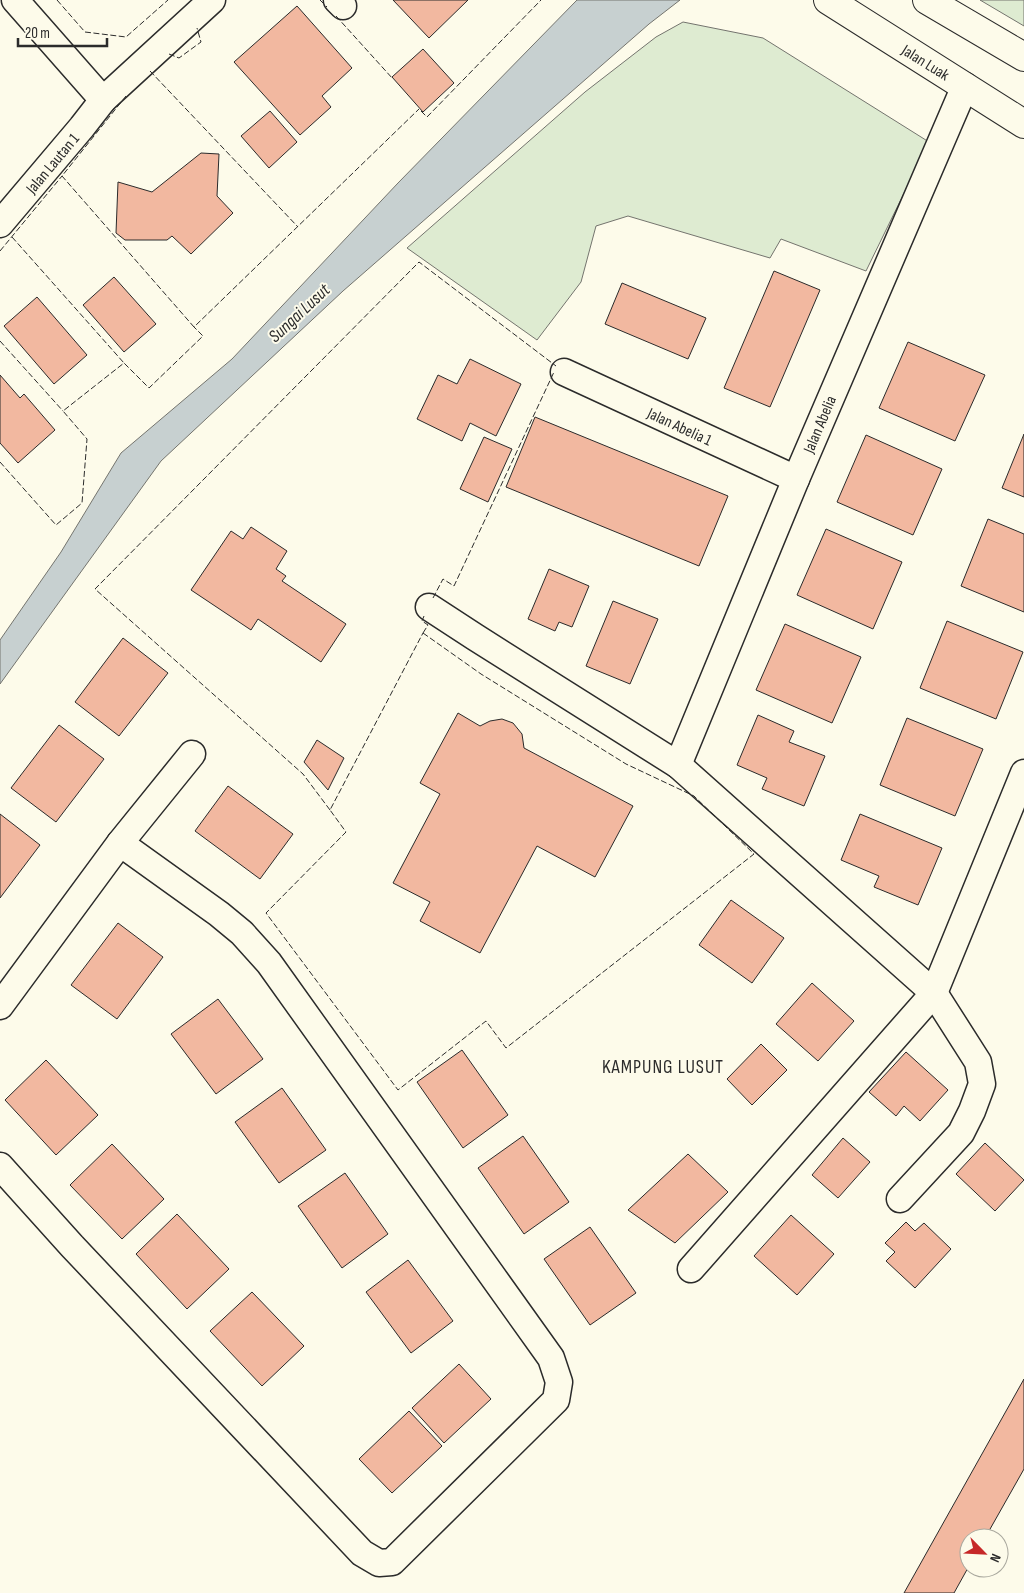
<svg xmlns="http://www.w3.org/2000/svg" width="1024" height="1593" font-family="'Sofia Sans Condensed',sans-serif">
	<rect width="100%" height="100%" fill="#fdfbea"/>
	<g fill="#deebd1" stroke="#74746e">
		<polygon points="980,0 1024,0 1024,26"/>
		<polygon points="683,22 763,38 929,142 866,271 781,239 770,258 628,216 596,226 581,282 537,340 407,248 585,92 656,37"/>
	</g>
	<polygon fill="#c7d0d0" stroke="#74746e" points="577,0 680,0 649,24 343,291 161,461 0,684 0,640 61,552 121,453 232,359 398,183"/>
	<g fill="#f2b8a0" stroke="#2b2b2b">
		<polygon points="393,0 468,0 429,38"/>
		<polygon points="297,6 352,68 322,96 331,107 300,135 234,62"/>
		<polygon points="423,49 454,83 423,112 392,77"/>
		<polygon points="270,111 297,142 269,168 241,136"/>
		<polygon points="201,153 219,154 217,196 233,213 191,254 172,236 167,240 125,240 116,233 118,182 152,192"/>
		<polygon points="774,271 820,290 770,407 724,388"/>
		<polygon points="114,277 156,324 124,352 83,305"/>
		<polygon points="622,283 706,318 688,359 605,324"/>
		<polygon points="37,297 87,355 54,384 4,326"/>
		<polygon points="908,342 985,375 955,441 879,408"/>
		<polygon points="470,359 521,384 496,436 470,423 462,441 417,419 438,375 457,384"/>
		<polygon points="0,375 20,398 24,394 55,430 18,463 0,443"/>
		<polygon points="535,417 728,496 699,566 506,487"/>
		<polygon points="1024,434 1024,497 1002,488"/>
		<polygon points="866,435 942,469 913,535 837,502"/>
		<polygon points="484,437 512,449 488,502 460,489"/>
		<polygon points="988,519 1024,534 1024,612 961,586"/>
		<polygon points="251,527 287,551 276,569 286,576 282,581 346,624 321,662 258,619 251,630 191,590 231,531 243,539"/>
		<polygon points="826,529 902,562 873,629 797,595"/>
		<polygon points="549,569 589,586 572,627 559,622 555,631 528,619"/>
		<polygon points="613,601 658,619 630,684 586,666"/>
		<polygon points="947,621 1023,652 996,719 920,688"/>
		<polygon points="785,624 861,657 832,723 756,690"/>
		<polygon points="123,638 168,673 119,736 75,702"/>
		<polygon points="458,713 480,726 490,721 502,719 513,723 522,734 524,748 633,806 595,877 537,846 480,953 420,921 430,902 393,883 440,794 420,783"/>
		<polygon points="758,715 794,731 789,742 825,756 804,806 762,789 767,778 737,765"/>
		<polygon points="907,718 983,749 955,816 880,785"/>
		<polygon points="59,725 104,759 56,822 11,788"/>
		<polygon points="317,740 344,758 328,790 304,762"/>
		<polygon points="228,786 293,834 260,879 195,831"/>
		<polygon points="0,814 40,845 0,898"/>
		<polygon points="860,814 942,848 918,905 874,887 879,876 841,860"/>
		<polygon points="731,900 784,938 752,983 699,945"/>
		<polygon points="118,923 163,957 117,1019 71,985"/>
		<polygon points="812,983 854,1021 818,1061 776,1024"/>
		<polygon points="218,999 263,1059 216,1094 171,1034"/>
		<polygon points="761,1044 787,1070 752,1105 727,1079"/>
		<polygon points="462,1050 508,1115 463,1148 417,1082"/>
		<polygon points="906,1052 948,1090 920,1121 904,1106 896,1116 869,1092"/>
		<polygon points="46,1060 98,1115 56,1155 5,1100"/>
		<polygon points="282,1088 326,1150 279,1183 235,1122"/>
		<polygon points="523,1136 569,1202 524,1234 478,1168"/>
		<polygon points="843,1138 870,1162 838,1198 812,1175"/>
		<polygon points="985,1143 1024,1180 995,1211 956,1174"/>
		<polygon points="112,1144 164,1199 122,1239 70,1185"/>
		<polygon points="688,1154 728,1192 675,1243 628,1210"/>
		<polygon points="345,1173 388,1234 342,1268 298,1206"/>
		<polygon points="177,1214 229,1269 187,1309 136,1254"/>
		<polygon points="791,1215 834,1254 797,1295 754,1256"/>
		<polygon points="906,1222 915,1231 924,1223 951,1249 915,1288 886,1261 895,1252 885,1243"/>
		<polygon points="590,1227 636,1293 590,1325 544,1259"/>
		<polygon points="408,1260 453,1321 411,1353 366,1292"/>
		<polygon points="252,1292 304,1346 262,1386 210,1331"/>
		<polygon points="459,1364 491,1399 444,1443 412,1408"/>
		<polygon points="1024,1379 1024,1469 985,1538 969,1538 969,1566 954,1593 904,1593"/>
		<polygon points="409,1411 442,1446 392,1493 359,1459"/>
	</g>
	<g fill="none" stroke-linecap="round" stroke-linejoin="round">
		<defs>
			<g id="minor">
				<polyline points="15,0 103,100"/>
				<polyline points="337,0 343,6"/>
				<polyline points="0,224 82,127 103,100 212,0"/>
				<polyline points="564,372 796,479"/>
				<polyline points="429,607 475,637 678,765 934,993 978,1062 982,1084 972,1111 961,1133 900,1199"/>
				<polyline points="678,765 796,479 965,86"/>
				<polyline points="0,1006 120,843 192,754"/>
				<polyline points="0,1166 72,1246 362,1553 379,1563 392,1562 556,1400 559,1382 551,1358 269,963 242,933 219,914 120,843"/>
				<polyline points="691,1269 934,993 1024,773"/>
			</g>
			<g id="primary">
				<polyline points="828,0 1024,124"/>
				<polyline points="927,0 1024,57"/>
			</g>
		</defs>
		<use href="#minor" stroke="#2b2b2b" stroke-width="29"/>
		<use href="#primary" stroke="#2b2b2b" stroke-width="30"/>
		<use href="#minor" stroke="#fdfbea" stroke-width="26"/>
		<use href="#primary" stroke="#fdfbea" stroke-width="28"/>
		<g stroke="#2b2b2b" stroke-width="1" stroke-dasharray="6 2.5" stroke-linecap="butt">
			<polyline points="57,0 85,32 126,37 168,0"/>
			<polyline points="320,0 327,7"/>
			<polyline points="336,16 393,79"/>
			<polyline points="169,54 179,58 201,42 197,28"/>
			<polyline points="150,71 298,227"/>
			<polyline points="126,96 62,176 194,327 419,109"/>
			<polyline points="421,111 427,117 541,0"/>
			<polyline points="12,237 124,363"/>
			<polyline points="0,251 62,176"/>
			<polyline points="0,341 63,411"/>
			<polyline points="0,462 56,525 82,503 87,439 63,411 124,363 149,388 203,336 194,327"/>
			<polyline points="433,598 443,579 454,586 554,372"/>
			<polygon points="423,633 481,674 626,764 694,796 754,854 506,1048 486,1021 398,1090 266,913 346,832 330,810"/>
			<polyline points="423,633 428,625 422,621 424,616"/>
			<polyline points="330,810 303,774 95,589 419,262 556,366"/>
		</g>
	</g>
	<g text-anchor="middle" stroke-width="4" stroke-linejoin="round" paint-order="stroke">
		<g font-size="16" fill="#2b2b2b" stroke="#fdfbea">
			<text transform="translate(926 62) rotate(32)" y="6">Jalan Luak</text>
			<text transform="translate(52 163) rotate(-50)" y="6">Jalan Lautan 1</text>
			<text transform="translate(819 424) rotate(-67)" y="6">Jalan Abelia</text>
			<text transform="translate(680 426) rotate(25)" y="6">Jalan Abelia 1</text>
		</g>
		<g font-size="18" font-style="italic" fill="#2b2b2b" stroke="#fdfbea">
			<text transform="translate(299 313) rotate(-43)" y="6">Sungai Lusut</text>
		</g>
		<g font-size="19" letter-spacing="1" fill="#2b2b2b" stroke="#fdfbea">
			<text x="663" y="1073">KAMPUNG LUSUT</text>
		</g>
	</g>
	<g transform="translate(984 1553) rotate(114)"><circle r="24" fill="#fdfbea" stroke="#a9a89e"/>
	<path d="M0-4L9 19L0 12L-9 19Z" fill="#c62828"/>
	<text y="-8" font-size="14" font-weight="bold" text-anchor="middle" fill="#2b2b2b">N</text>
	</g>
	<path d="M18 38v8h89v-8" fill="none" stroke="#2b2b2b" stroke-width="2.5"/>
	<text x="25" y="38" font-size="15" fill="#2b2b2b" stroke="#fdfbea" stroke-width="4" paint-order="stroke">20 m</text>
</svg>
